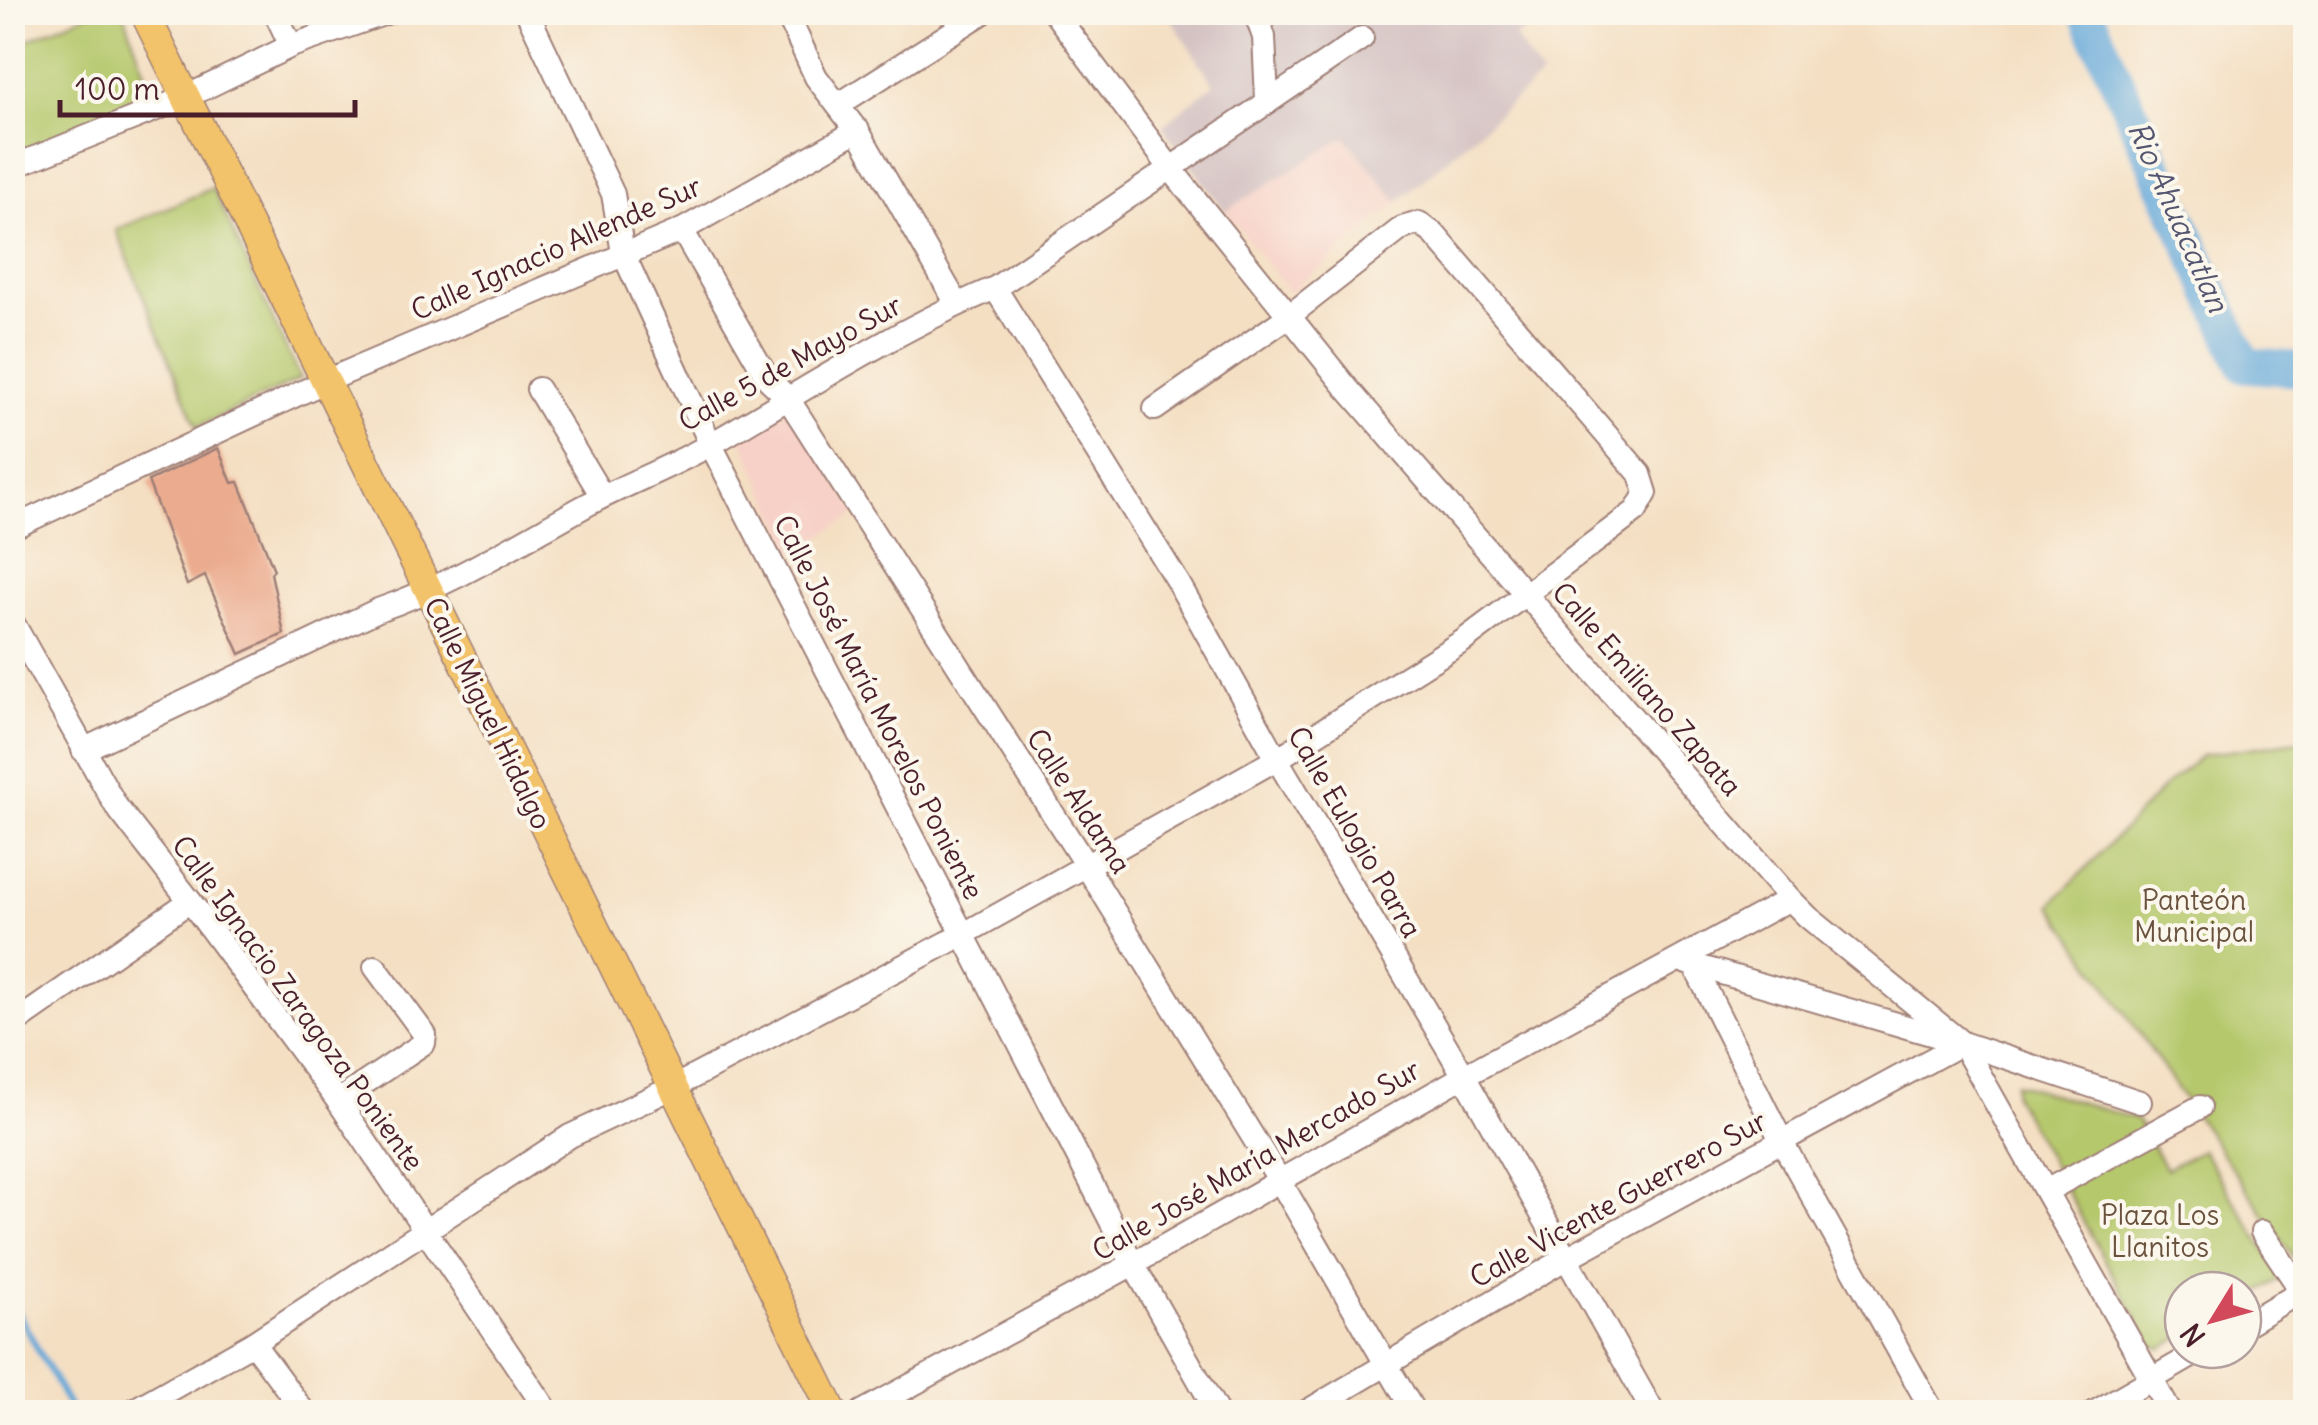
<svg xmlns="http://www.w3.org/2000/svg" width="2318" height="1425" font-family="Delius,sans-serif">
	<rect width="100%" height="100%" fill="#fbf7ec"/>
	<filter id="ink" filterUnits="userSpaceOnUse"><feTurbulence type="fractalNoise" baseFrequency=".01" numOctaves="2"/><feDisplacementMap in="SourceGraphic" scale="20" xChannelSelector="R" yChannelSelector="G"/><feConvolveMatrix kernelMatrix="1 2 1 2 8 2 1 2 1" color-interpolation-filters="sRGB"/></filter>
	<filter id="wash" filterUnits="userSpaceOnUse"><feTurbulence type="fractalNoise" baseFrequency=".0048" numOctaves="4" result="noise"/><feDisplacementMap in="SourceGraphic" scale="40" xChannelSelector="R" yChannelSelector="G"/><feGaussianBlur stdDeviation="2.25" result="paint"/><feColorMatrix in="noise" values="0 0 0 0 0 0 0 0 0 0 0 0 0 0 0 0 0 1.4 0 .05"/><feComposite in="paint" operator="in"/></filter>
	<g filter="url(#wash)">
		<rect width="100%" height="100%" fill="#f4dfc3"/>
		<g fill="#f7d1c7">
			<polygon points="1345,137 1398,202 1290,293 1225,211"/>
			<polygon points="789,409 857,514 794,552 741,438"/>
		</g>
		<polygon fill="#d2bfc0" points="1167,13 1555,13 1515,37 1541,77 1398,202 1345,137 1225,211 1162,126 1214,84"/>
		<g fill="#b5c86c" stroke="#80744c" stroke-width="2.5">
			<polygon points="90,13 124,13 152,93 13,157 12,47"/>
			<polygon points="213,188 300,379 197,427 116,230"/>
			<polygon points="2305,740 2305,1274 2051,905 2166,785 2202,755"/>
			<polygon points="2015,1083 2136,1119 2166,1169 2202,1150 2283,1277 2243,1301 2243,1290 2183,1290 2183,1336 2162,1349 2152,1346 2014,1095"/>
		</g>
		<g fill="none" stroke-linecap="round" stroke-linejoin="round">
			<polyline stroke="#63a7d8" stroke-width="6" points="12,1302 72,1412"/>
			<polyline stroke="#63a7d8" stroke-width="35" points="2086,12 2245,365 2306,370"/>
		</g>
		<g id="blocks">
			<polygon fill="#ebab8e" points="218,448 232,483 239,482 274,570 271,573 284,634 240,654 205,576 187,585 148,481"/>
		</g>
	</g>
	<g filter="url(#ink)">
		<use href="#blocks" fill-opacity="0" stroke="#9f7f77" stroke-width="2.5"/>
		<g fill="none" stroke-linecap="round" stroke-linejoin="round">
			<defs>
				<g id="minor">
					<polyline points="275,12 291,46"/>
					<polyline points="527,12 613,194 623,253 711,445 1133,1264 1217,1412"/>
					<polyline points="786,12 816,77 861,136 957,304"/>
					<polyline points="1054,12 1171,169 1347,388 1790,899 1808,917 1962,1043 2170,1412"/>
					<polyline points="1255,12 1264,37 1267,100"/>
					<polyline points="838,105 984,12"/>
					<polyline points="12,167 184,98 291,46 389,12"/>
					<polyline points="682,230 768,379 787,397 1087,867 1280,1181 1414,1412"/>
					<polyline points="995,288 1179,584 1277,759 1464,1076 1653,1412"/>
					<polyline points="538,389 602,496"/>
					<polyline points="12,528 326,381 682,230 858,130"/>
					<polyline points="12,621 116,806 190,901 338,1101 548,1412"/>
					<path d="M83 750 378 610C451 585 516 544 583 507 625 484 672 467 713 443 806 389 896 330 995 288L1362 38"/>
					<polyline points="1687,963 1962,1043 2140,1102"/>
					<polyline points="1694,965 1782,1142 1933,1412"/>
					<polyline points="12,1025 190,901"/>
					<polyline points="338,1101 424,1043 425,1035 375,967"/>
					<polyline points="2046,1191 2200,1107"/>
					<polyline points="2262,1232 2306,1298"/>
					<polyline points="2243,1326 2301,1291"/>
					<polyline points="253,1343 304,1412"/>
					<polyline points="130,1412 253,1343 570,1136 674,1087 962,935 1277,759 1463,641 1636,511 1646,493 1640,474 1434,234 1419,223 1402,228 1289,316 1155,409"/>
					<polyline points="862,1412 1133,1264 1464,1076 1790,899"/>
					<polyline points="1306,1412 1565,1259 1962,1043"/>
					<polyline points="2095,1412 2202,1350"/>
				</g>
				<polyline id="major" points="144,12 833,1412"/>
			</defs>
			<use href="#minor" stroke="#9f7f77" stroke-width="26"/>
			<use href="#major" stroke="#9f7f77" stroke-width="31"/>
			<use href="#minor" stroke="#fff" stroke-width="22"/>
			<use href="#major" stroke="#f2c36a" stroke-width="28"/>
		</g>
	</g>
	<g text-anchor="middle" stroke-width="8" stroke-linejoin="round" paint-order="stroke">
		<g font-size="28" fill="#4a1f2b" stroke="#fbf7ec">
			<text transform="translate(556 248) rotate(-24)" y="10">Calle Ignacio Allende Sur</text>
			<text transform="translate(790 363) rotate(-29)" y="10">Calle 5 de Mayo Sur</text>
			<text transform="translate(1647 689) rotate(49)" y="10">Calle Emiliano Zapata</text>
			<text transform="translate(879 707) rotate(63)" y="10">Calle José María Morelos Poniente</text>
			<text transform="translate(488 713) rotate(64)" y="10">Calle Miguel Hidalgo</text>
			<text transform="translate(1079 801) rotate(57)" y="10">Calle Aldama</text>
			<text transform="translate(1355 832) rotate(60)" y="10">Calle Eulogio Parra</text>
			<text transform="translate(298 1003) rotate(54)" y="10">Calle Ignacio Zaragoza Poniente</text>
			<text transform="translate(1256 1160) rotate(-30)" y="10">Calle José María Mercado Sur</text>
			<text transform="translate(1618 1199) rotate(-29)" y="10">Calle Vicente Guerrero Sur</text>
		</g>
		<g font-size="28" fill="#6a523e" stroke="#fbf7ec">
			<text x="2194" y="910">Panteón<tspan x="2194" dy="32">Municipal</tspan></text>
			<text x="2160" y="1225">Plaza Los<tspan x="2160" dy="32">Llanitos</tspan></text>
		</g>
		<g font-size="30" font-style="italic" fill="#545570" stroke="#fbf7ec">
			<text transform="translate(2178 217) rotate(66)" y="10">Rio Ahuacatlan</text>
		</g>
	</g>
	<rect width="2318" height="1425" fill="none" stroke="#fbf7ec" stroke-width="50"/>
	<g transform="translate(2213 1320) rotate(233)"><circle r="48" fill="#fbf7ec" stroke="#b4a19f" stroke-width="2.5"/>
	<path d="M0-8L18 38L0 25L-18 38Z" fill="#d1495b"/>
	<text y="-15" font-size="28" font-weight="bold" text-anchor="middle" fill="#4a1f2b">N</text>
	</g>
	<path d="M60 100v15h295v-15" fill="none" stroke="#4a1f2b" stroke-width="5"/>
	<text x="75" y="100" font-size="30" fill="#4a1f2b" stroke="#fbf7ec" stroke-width="8" paint-order="stroke">100 m</text>
</svg>
